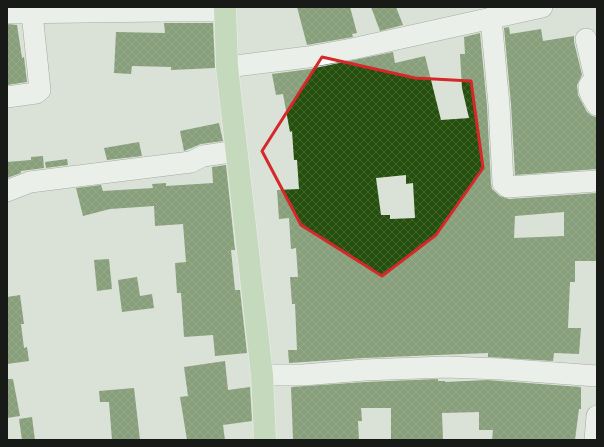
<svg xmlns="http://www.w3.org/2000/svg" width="604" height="447" font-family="'Alegreya Sans',sans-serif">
	<defs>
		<pattern id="building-cross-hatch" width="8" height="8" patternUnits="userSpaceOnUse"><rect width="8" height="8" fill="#254f0c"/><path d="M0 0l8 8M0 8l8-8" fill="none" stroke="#43642f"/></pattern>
	</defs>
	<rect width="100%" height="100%" fill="#dae1d7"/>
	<g fill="url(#building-cross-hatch)" fill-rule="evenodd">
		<polygon points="297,7 350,7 357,33 352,34 353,37 307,45"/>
		<polygon points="371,7 396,7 403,25 380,31"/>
		<polygon points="164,23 213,23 215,68 171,70 171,67 132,66 131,74 114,73 116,32 165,33"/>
		<polygon points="7,24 17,25 22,58 24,57 27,82 7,85"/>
		<polygon points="509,27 510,34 541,29 543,41 574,36 574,42 582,75 577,85 578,95 587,112 592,116 597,117 597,169 515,175 511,104 504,28"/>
		<path d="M480 33 487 106 491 184 492 189 500 196 509 199 597 193V261H575V282H570L568 328H581L579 354 554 353 553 361 488 357V353L364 358 289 363 288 350H297L295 304H292L290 277H298L296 248 291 249 289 218 279 219 277 190 299 189 297 160H294L292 131 290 132 283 94 276 95 272 74 310 69 393 52 395 63 425 56 441 120 469 118 462 88 460 54H465L464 37ZM406 175V184L413 183 415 218 390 219V215H381L376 178ZM564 212V236L514 238 515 216Z"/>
		<polygon points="219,123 223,141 201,144 184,151 180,131"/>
		<polygon points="139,142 142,156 107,160 104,148"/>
		<polygon points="43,156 44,168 21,171 21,173 7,178 7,162 31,160 31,157"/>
		<polygon points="67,159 68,165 46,168 45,162"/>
		<polygon points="226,165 235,250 231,250 235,290 240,290 247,353 215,356 213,335 184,337 181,293 177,293 175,263 186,262 183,224 155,226 154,206 110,209 83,216 76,188 101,185 103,191 153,188 152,184 166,183 166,186 213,183 212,167"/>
		<polygon points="109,259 112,289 97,291 94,260"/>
		<polygon points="137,277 140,296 152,294 154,308 122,312 118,280"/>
		<polygon points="20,295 24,324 21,324 24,348 27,347 29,361 7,364 7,297"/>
		<polygon points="225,361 228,390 250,387 252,421 223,425 225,440 187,440 180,397 188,396 184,367"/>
		<polygon points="7,379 13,379 20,416 7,418"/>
		<polygon points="438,379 438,381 445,381 445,382 487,380 581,387 581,409 579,409 575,440 492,440 493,430 479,430 479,412 442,413 443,440 391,440 391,408 361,408 362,421 358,421 359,440 293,440 291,387 365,382"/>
		<polygon points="134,388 140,440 112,440 109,402 100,402 99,391"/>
		<polygon points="32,417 35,440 22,440 19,419"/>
	</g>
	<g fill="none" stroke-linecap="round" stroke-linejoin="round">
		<defs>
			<g id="minor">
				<polyline points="9,7 9,13 162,11 162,7"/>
				<polyline points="162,11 225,11"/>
				<polyline points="491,18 499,105 503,183 508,187 597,181"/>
				<path d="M586 39 595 78C594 81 590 84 589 86 588 92 594 100 597 105"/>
				<polyline points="227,67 308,57 352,49 542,7"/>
				<polyline points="7,97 36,93 40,90 32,13"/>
				<polyline points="7,191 30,182 191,162 203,156 237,151"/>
				<polyline points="262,375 303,375 364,370 446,367 501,369 597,376"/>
				<polyline points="595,440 597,416"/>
			</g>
			<polyline id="major" points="225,7 227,67 262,375 265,440"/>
		</defs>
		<use href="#minor" stroke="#646a61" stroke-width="22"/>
		<use href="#major" stroke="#fff" stroke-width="23"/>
		<use href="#minor" stroke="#fff" stroke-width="21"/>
		<use href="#major" stroke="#acce9d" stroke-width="22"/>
	</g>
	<path d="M0 0H604V447H0ZM322 57 415 78 471 81 483 168 436 235 382 276 301 225 262 151Z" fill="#dae1d7" fill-opacity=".55" fill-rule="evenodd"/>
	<path fill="none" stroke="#d62828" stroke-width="3" stroke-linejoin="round" d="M322 57 415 78 471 81 483 168 436 235 382 276 301 225 262 151Z"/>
	<rect width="604" height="447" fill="none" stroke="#181a17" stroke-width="16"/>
</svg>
